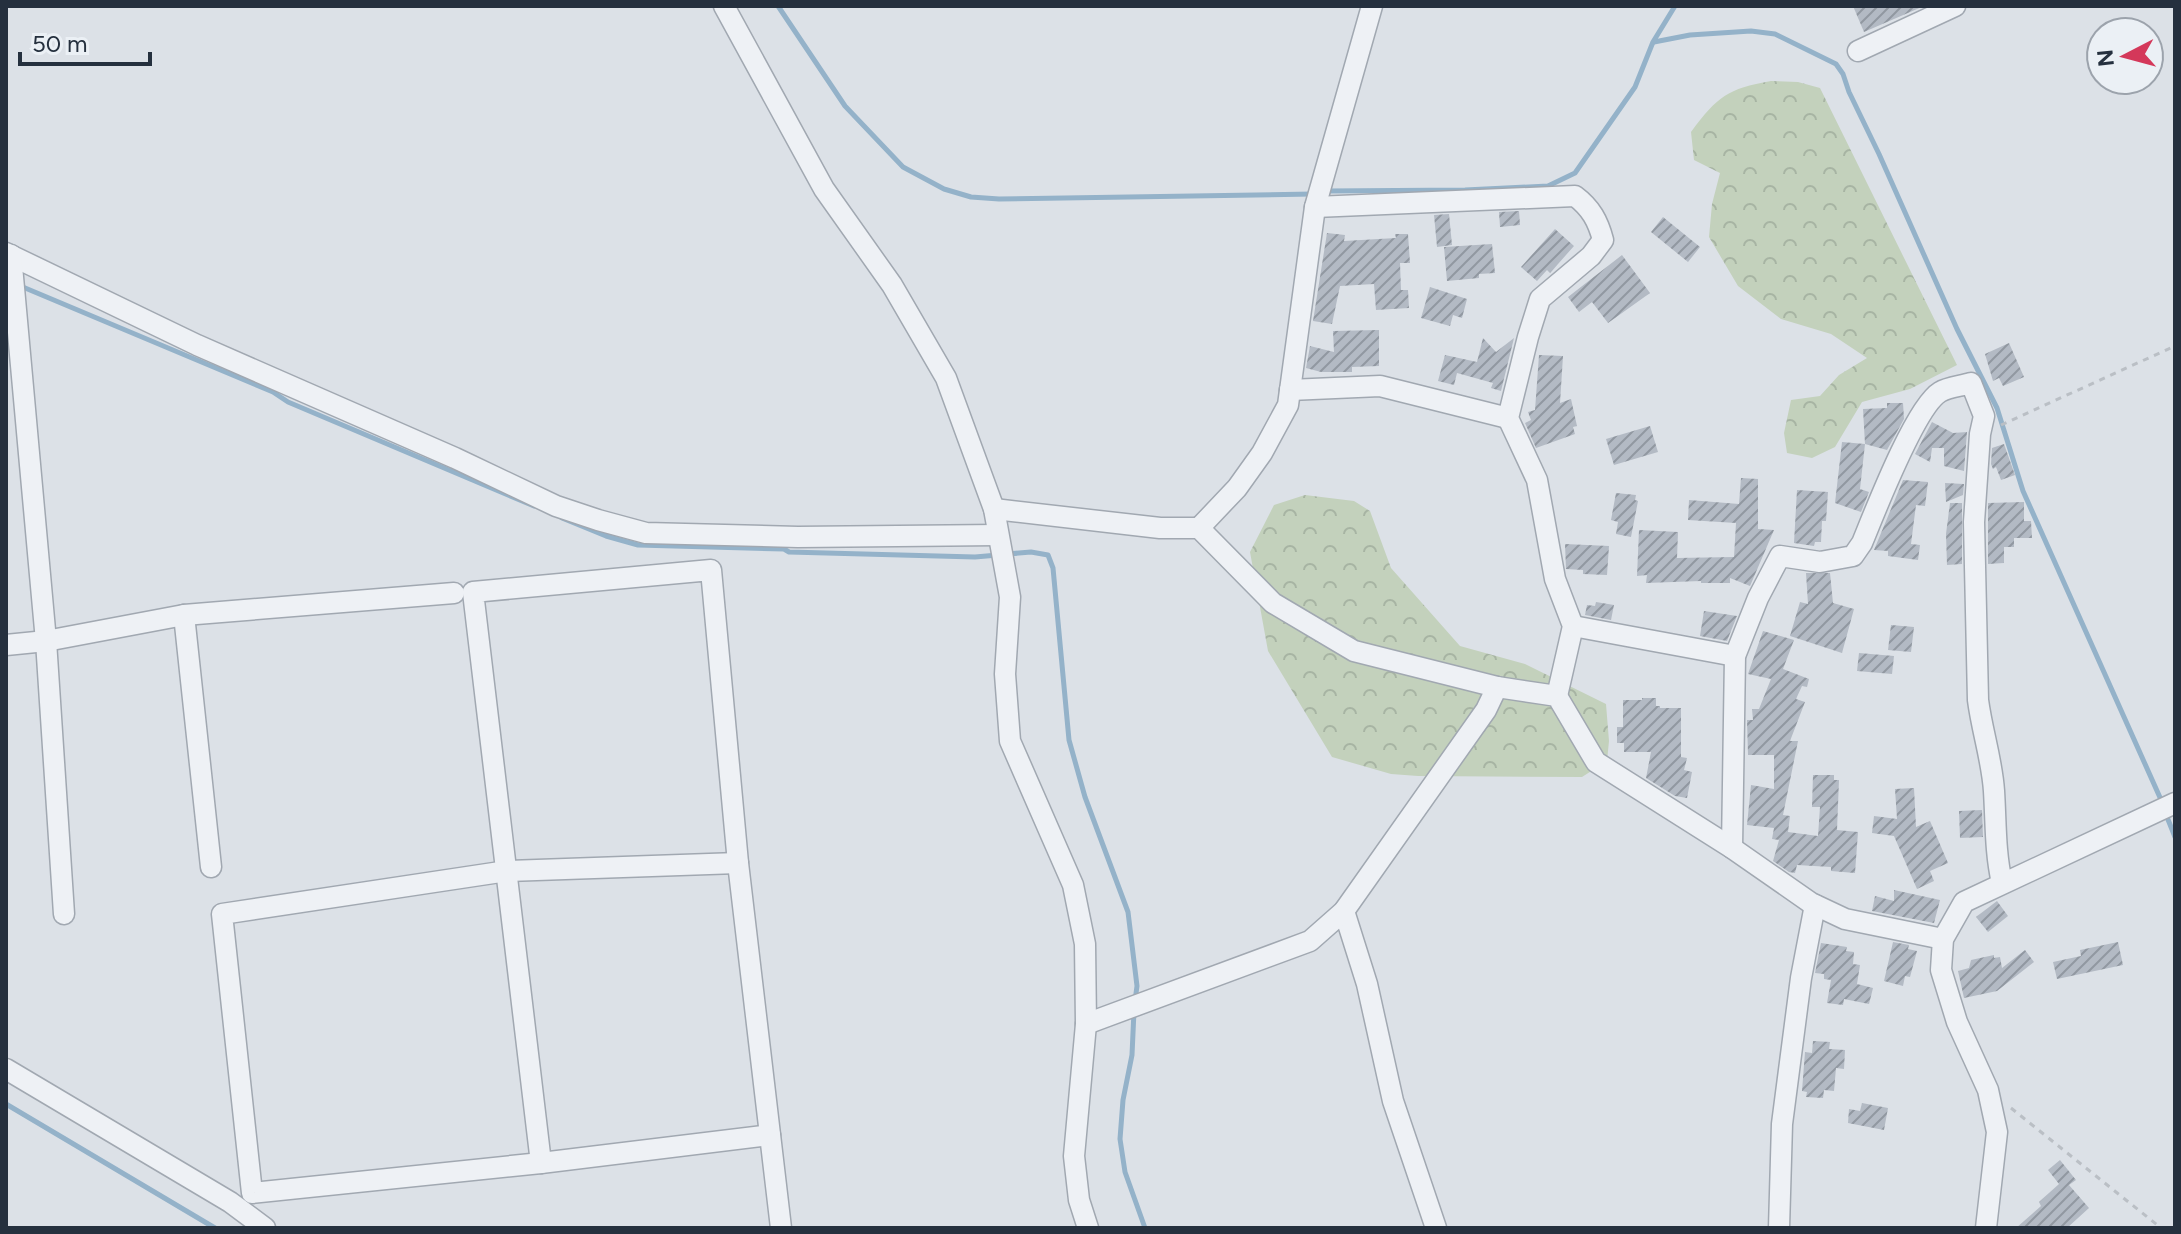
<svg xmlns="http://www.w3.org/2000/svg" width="2181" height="1234" font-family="Figtree,sans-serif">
	<defs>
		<pattern id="forest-crowns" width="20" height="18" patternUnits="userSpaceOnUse" patternTransform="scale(2)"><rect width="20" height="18" fill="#c3d1bc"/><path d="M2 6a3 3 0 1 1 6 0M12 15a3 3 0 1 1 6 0" fill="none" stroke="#a7b4a3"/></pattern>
		<pattern id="building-hatch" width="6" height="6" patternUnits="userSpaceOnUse" patternTransform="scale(2)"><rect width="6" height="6" fill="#b3bac4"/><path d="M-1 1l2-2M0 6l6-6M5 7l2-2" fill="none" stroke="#9198a1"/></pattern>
	</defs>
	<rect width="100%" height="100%" fill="#dce1e7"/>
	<g fill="url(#forest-crowns)">
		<path d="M1771 81 1798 82 1820 88 1957 365 1910 389 1862 402 1835 447 1812 458 1787 453 1784 433 1791 400 1820 396 1839 375 1867 358 1831 334 1781 319 1738 286 1709 237 1712 204 1720 173 1694 160 1691 132C1718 96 1727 89 1771 81Z"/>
		<polygon points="1305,495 1354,501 1370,511 1391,568 1460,646 1525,664 1606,704 1609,741 1607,761 1582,777 1418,776 1391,774 1332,757 1268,651 1250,552 1274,505"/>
	</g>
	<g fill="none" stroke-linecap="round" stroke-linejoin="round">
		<g stroke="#94b2c9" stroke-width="5">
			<polyline points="778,6 845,106 903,167 944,189 971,197 999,199 1313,194"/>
			<polyline points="1654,42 1690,35 1751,31 1775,34 1836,64 1843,74 1849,92 1879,154 1957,329 1997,408 2023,491 2162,802"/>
			<polyline points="1327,191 1465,190 1548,186 1575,173 1635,87 1653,42 1675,6"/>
			<polyline points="18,285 273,392 288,402 534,506"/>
			<polyline points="562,518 606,536 638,545 784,549 789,552 975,557 998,555"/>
			<polyline points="1008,554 1031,552 1048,555 1053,568 1069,740 1085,797 1128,912 1137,986 1135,1001"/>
			<polyline points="2165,812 2175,837"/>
			<polyline points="1134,1011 1132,1055 1123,1100 1120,1139 1125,1172 1145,1228"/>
			<polyline points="6,1104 215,1228"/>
		</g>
	</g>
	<g fill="url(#building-hatch)">
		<polygon points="1853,6 1924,6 1864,32"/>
		<polygon points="1519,211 1520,225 1500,227 1499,212"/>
		<polygon points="1449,214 1452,245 1437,247 1434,215"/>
		<polygon points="1663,217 1700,247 1688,262 1651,232"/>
		<polygon points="1555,229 1574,246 1550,273 1547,270 1537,281 1521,267"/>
		<polygon points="1327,233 1345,235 1344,241 1396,238 1395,234 1408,234 1410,263 1400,263 1401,290 1408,290 1409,308 1376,310 1374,284 1340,286 1332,324 1313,321"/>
		<polygon points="1492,244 1495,273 1479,274 1479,278 1447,281 1444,247"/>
		<polygon points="1622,255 1650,293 1608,323 1592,302 1579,312 1568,297"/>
		<polygon points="1430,287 1467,299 1462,318 1453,315 1450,326 1421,318"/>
		<polygon points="1379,330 1379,366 1352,367 1352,372 1321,372 1306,368 1310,346 1334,352 1333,331"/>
		<polygon points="1483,338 1496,352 1514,338 1501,391 1491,388 1493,383 1457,373 1454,385 1438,381 1445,355 1477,362"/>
		<polygon points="2009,343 2024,377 2003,386 1999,378 1993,381 1985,354"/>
		<polygon points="1539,355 1563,356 1560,403 1571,399 1577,426 1573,427 1575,434 1536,448 1525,423 1531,420 1528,412 1535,410"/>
		<polygon points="1887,403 1903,403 1904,419 1887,450 1865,444 1863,409 1887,408"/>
		<polygon points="1932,422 1953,433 1967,432 1964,471 1944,466 1944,448 1932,448 1930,462 1915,454"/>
		<polygon points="1650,426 1658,452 1614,465 1606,439"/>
		<polygon points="1842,442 1865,444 1860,489 1869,492 1861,512 1835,503"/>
		<polygon points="2004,444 2015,475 2001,480 1996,467 1993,469 1991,464 1992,448"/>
		<polygon points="1741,478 1758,479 1758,529 1774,530 1750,586 1730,578 1730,583 1701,583 1701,581 1646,583 1647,575 1637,576 1639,530 1678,532 1677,558 1734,557 1736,523 1688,520 1689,500 1739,504"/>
		<polygon points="1903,480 1928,482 1925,506 1916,505 1911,544 1920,545 1918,560 1888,556 1888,551 1874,550"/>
		<polygon points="1945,483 1964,484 1963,495 1946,502"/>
		<polygon points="1797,490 1828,492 1826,521 1822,521 1821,542 1815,542 1814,546 1794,543"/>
		<polygon points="1616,493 1636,495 1635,500 1638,501 1631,537 1616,534 1618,522 1611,520"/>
		<polygon points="2024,502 2024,521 2031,521 2032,538 2014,538 2014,547 2004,547 2004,563 1988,564 1988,503"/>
		<polygon points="1950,503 1962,503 1962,564 1947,565 1946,534"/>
		<polygon points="1565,544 1609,546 1607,575 1583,574 1583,570 1566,569"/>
		<polygon points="1806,573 1830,573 1833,603 1854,609 1842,653 1790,636 1800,602 1808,604"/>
		<polygon points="1596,602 1614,605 1611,620 1585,615 1587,605 1595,606"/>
		<polygon points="1704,611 1737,616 1727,641 1700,636"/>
		<polygon points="1891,625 1914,627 1911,652 1888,650"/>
		<polygon points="1763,631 1794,640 1783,669 1809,679 1807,687 1802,686 1796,699 1805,702 1790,741 1798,741 1783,815 1790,816 1788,832 1818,836 1820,807 1812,807 1813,775 1834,775 1834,780 1839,780 1837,830 1858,832 1855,873 1831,871 1831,867 1797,865 1795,873 1789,872 1773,861 1779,840 1772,839 1774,828 1747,825 1751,785 1774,789 1774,755 1748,755 1747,720 1753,720 1752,709 1759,709 1771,679 1748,674"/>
		<polygon points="1859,653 1894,656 1892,674 1857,671"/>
		<polygon points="1642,698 1656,698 1656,706 1660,706 1660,708 1681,708 1681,757 1687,758 1684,770 1692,772 1687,798 1675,796 1646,778 1651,752 1624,752 1624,743 1617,743 1617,727 1623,727 1623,700 1642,700"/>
		<polygon points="1914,788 1916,827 1930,821 1948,863 1930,871 1934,881 1917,889 1894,836 1872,833 1874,816 1897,819 1895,789"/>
		<polygon points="1982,810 1983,837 1960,838 1959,811"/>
		<polygon points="1894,890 1940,900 1934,923 1872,911 1875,896 1894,901"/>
		<polygon points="1997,901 2008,916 1988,932 1976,917"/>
		<polygon points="1893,942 1909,945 1908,949 1917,951 1910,977 1905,976 1903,986 1884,981"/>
		<polygon points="2118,942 2123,965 2057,979 2053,962 2081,956 2080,950"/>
		<polygon points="1821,943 1847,947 1846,951 1854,952 1853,964 1860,965 1857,984 1873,988 1869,1004 1844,999 1843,1005 1827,1003 1831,980 1824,979 1824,974 1815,973"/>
		<polygon points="2025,950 2034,962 1997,991 1964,998 1958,971 1969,968 1971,960 1994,955 1994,958 2000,957 2002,968"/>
		<polygon points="1813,1041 1830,1042 1829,1049 1845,1050 1844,1069 1836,1068 1834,1091 1824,1090 1823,1098 1806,1097 1807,1092 1802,1091 1805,1052 1812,1053"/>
		<polygon points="1862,1103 1888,1108 1884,1130 1848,1123 1849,1109 1860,1111"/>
		<polygon points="2060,1160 2076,1180 2069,1185 2089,1208 2067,1228 2016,1228 2041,1206 2039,1202 2059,1184 2048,1170"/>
	</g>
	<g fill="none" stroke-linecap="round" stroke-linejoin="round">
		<defs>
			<g id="minor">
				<polyline points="724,6 824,189 892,285 946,378 994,509 1010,597 1005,674 1010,741 1073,885 1085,944 1086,1024 1074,1156 1079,1200 1088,1228"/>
				<polyline points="1858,51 1955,6"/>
				<path d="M1315 207 1575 196C1591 208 1598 221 1603 240L1591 256 1540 299 1528 337 1508 418 1537 480 1555 579 1573 626 1557 696"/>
				<polyline points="6,253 197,345 455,458 556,506 598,520 646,533 798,537 998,535"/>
				<polyline points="11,255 46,641 64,914"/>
				<polyline points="1290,390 1380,386 1508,418"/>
				<polyline points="994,509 1160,528 1199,528 1273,603 1354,651 1497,687 1557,696 1596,762 1732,848 1811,903 1845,919 1943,939"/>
				<polyline points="1199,528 1237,488 1262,453 1288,405 1315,207 1372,6"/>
				<polyline points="184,615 211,867"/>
				<polyline points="1573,626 1735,656"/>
				<polyline points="6,645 46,641 184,615 454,593"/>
				<path d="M1732 848 1735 656 1758 598 1780 556 1820 562 1853 556 1862 543C1874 514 1915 407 1940 392 1948 387 1962 386 1971 383L1984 416 1980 434 1974 522 1978 700C1982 731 1992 760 1994 791 1996 823 1995 852 2002 883"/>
				<polyline points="738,863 507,871 222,914 252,1193 541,1163 770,1135"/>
				<polyline points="1344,911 1367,984 1393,1101 1436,1228"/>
				<polyline points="1086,1024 1310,941 1344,911 1486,710 1497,687"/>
				<polyline points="6,1069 230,1202 265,1228"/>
				<polyline points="541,1163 473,592 711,570 738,863 781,1228"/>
				<polyline points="1779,1228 1782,1124 1801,978 1815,905"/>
				<polyline points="1986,1228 1997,1132 1988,1090 1957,1022 1941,970 1943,939 1964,902 2175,803"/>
			</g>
		</defs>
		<use href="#minor" stroke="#a1a8b1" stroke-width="23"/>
		<g stroke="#babfc5" stroke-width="3" stroke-dasharray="6 6" stroke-linecap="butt">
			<polyline points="2001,425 2175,346"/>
			<polyline points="2011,1108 2161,1228"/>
		</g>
		<use href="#minor" stroke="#eef1f5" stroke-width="20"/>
	</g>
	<rect width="2181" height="1234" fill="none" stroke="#25303e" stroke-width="16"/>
	<g transform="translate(2125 56) rotate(264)"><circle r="38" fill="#ebf0f5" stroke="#9ca3ac" stroke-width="2"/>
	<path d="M0-6L14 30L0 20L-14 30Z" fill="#d4385a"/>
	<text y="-12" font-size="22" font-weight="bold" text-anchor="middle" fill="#25303e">N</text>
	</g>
	<path d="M20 52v12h130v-12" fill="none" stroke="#25303e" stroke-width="4"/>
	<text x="32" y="52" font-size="24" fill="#25303e" stroke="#ebf0f5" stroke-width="6" paint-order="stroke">50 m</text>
</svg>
